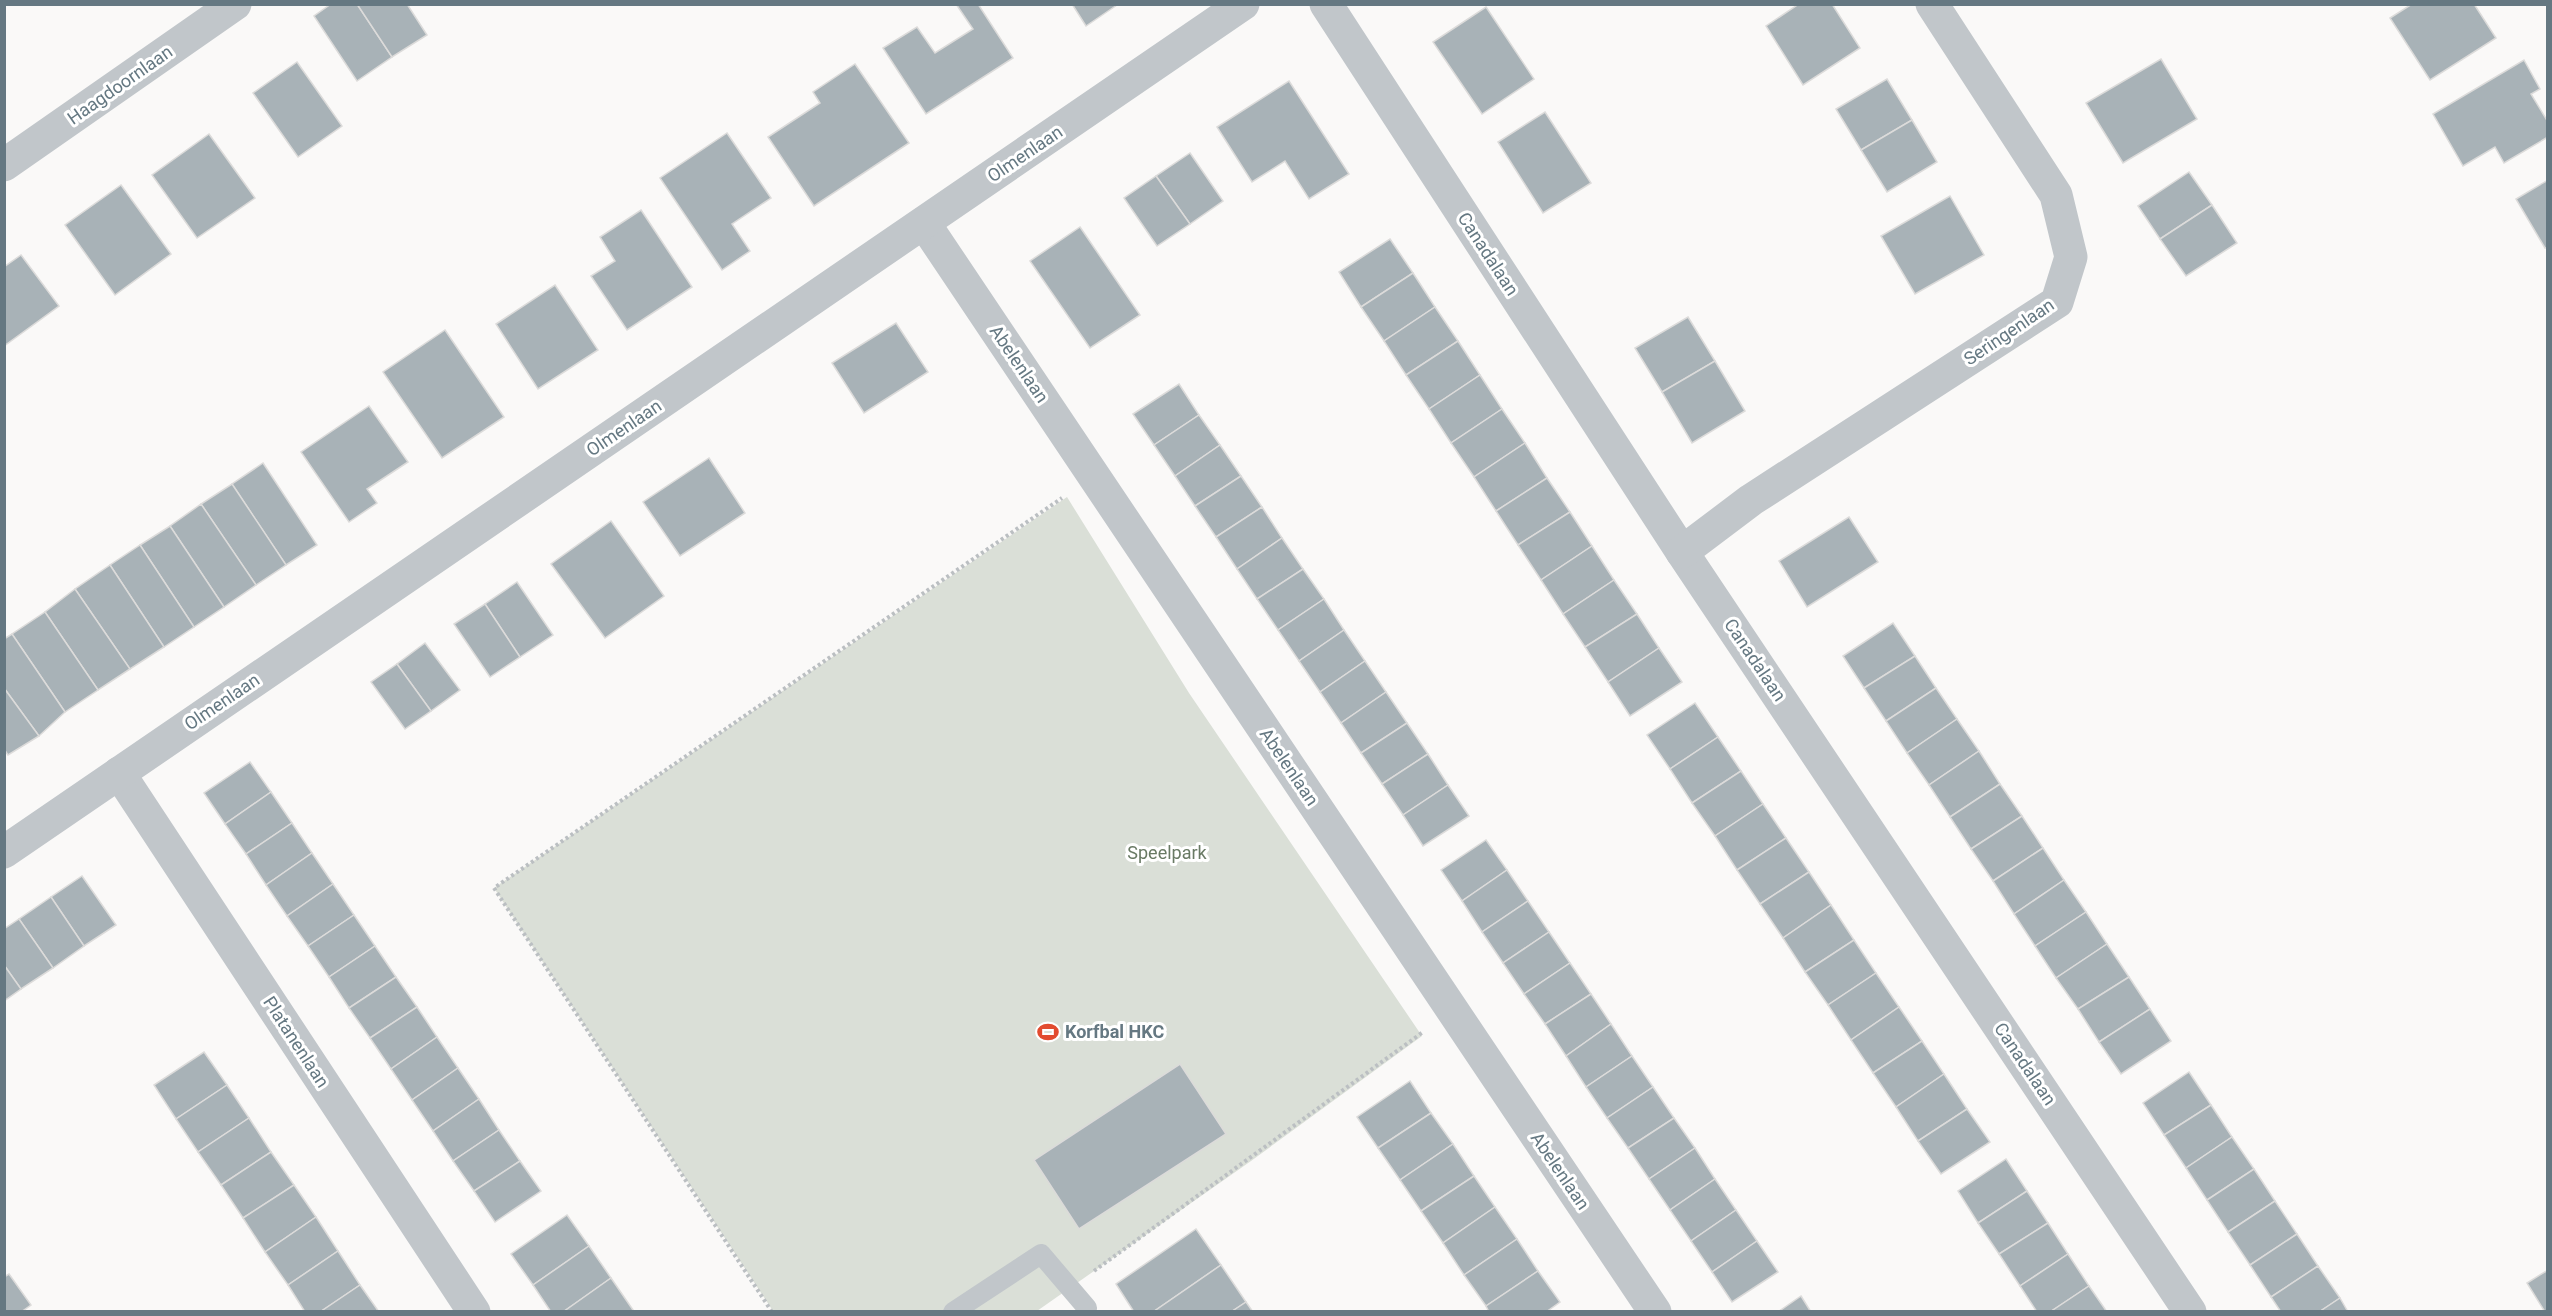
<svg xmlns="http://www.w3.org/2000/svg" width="2552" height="1316" font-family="Roboto,sans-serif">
	<rect width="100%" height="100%" fill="#faf9f8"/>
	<polygon fill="#dadfd7" points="1067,497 1189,693 1422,1036 1251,1161 1037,1311 773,1311 494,888"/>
	<g fill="#a8b2b7" stroke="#dcdbda" stroke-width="1.5">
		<polygon points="331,4 357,4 392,57 357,81 314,16"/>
		<polygon points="357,4 407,4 427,35 392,57"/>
		<polygon points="956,4 978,4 1013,58 926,114 883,48 917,27 935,53 973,29"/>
		<polygon points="1072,4 1116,4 1117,5 1086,26"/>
		<polygon points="1799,4 1832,4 1860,48 1803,85 1766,26"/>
		<polygon points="2412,4 2474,4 2496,38 2430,80 2390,18"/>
		<polygon points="1486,7 1534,79 1482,114 1433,42"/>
		<polygon points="2161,59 2197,119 2123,163 2086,103"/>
		<polygon points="2524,60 2540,89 2531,94 2548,122 2548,137 2504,163 2495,147 2463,166 2433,114"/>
		<polygon points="297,62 342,126 298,157 253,93"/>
		<polygon points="855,64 909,143 814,206 768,137 820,103 813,92"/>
		<polygon points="1887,79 1912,120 1861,150 1836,109"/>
		<polygon points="1289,81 1349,174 1309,199 1285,161 1252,182 1217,127"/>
		<polygon points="1545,112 1591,183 1543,213 1498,142"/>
		<polygon points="1912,120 1937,162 1887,192 1861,150"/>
		<polygon points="727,133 771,198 732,224 750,251 722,270 660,178"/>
		<polygon points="209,134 255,198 197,238 152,175"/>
		<polygon points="1190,153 1223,201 1190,224 1156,176"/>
		<polygon points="2189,172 2212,205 2160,239 2138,206"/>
		<polygon points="1156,176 1190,224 1157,246 1124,198"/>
		<polygon points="2548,180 2548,247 2545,248 2516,199"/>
		<polygon points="121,185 171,254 115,295 65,225"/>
		<polygon points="1950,196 1984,255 1915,294 1881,236"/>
		<polygon points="2212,205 2237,243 2186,276 2160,239"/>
		<polygon points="641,210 692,287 627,330 591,276 615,261 600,237"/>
		<polygon points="1080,227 1140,315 1090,348 1030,261"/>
		<polygon points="1390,239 1413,273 1361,307 1339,272"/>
		<polygon points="21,255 59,306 4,346 4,267"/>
		<polygon points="1413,273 1435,307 1384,341 1361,307"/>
		<polygon points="555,285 598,350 538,389 496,324"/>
		<polygon points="1435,307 1458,341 1406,375 1384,341"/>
		<polygon points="1688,317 1715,361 1662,392 1635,348"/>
		<polygon points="896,323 928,372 864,413 832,363"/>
		<polygon points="445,330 504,417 442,458 383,372"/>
		<polygon points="1458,341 1480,375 1429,409 1406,375"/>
		<polygon points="1715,361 1745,411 1692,443 1662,392"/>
		<polygon points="1480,375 1502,409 1451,443 1429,409"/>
		<polygon points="1179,384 1199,415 1154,445 1133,414"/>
		<polygon points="369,406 408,462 367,489 377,503 349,522 301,452"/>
		<polygon points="1502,409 1525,443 1474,477 1451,443"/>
		<polygon points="1199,415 1220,445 1175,476 1154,445"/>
		<polygon points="1525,443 1547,478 1496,511 1474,477"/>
		<polygon points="1220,445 1241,476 1195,506 1175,476"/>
		<polygon points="709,458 745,513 680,556 643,502"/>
		<polygon points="263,463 317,545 286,565 232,484"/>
		<polygon points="1241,476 1262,507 1216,537 1195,506"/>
		<polygon points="1547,478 1570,512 1518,545 1496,511"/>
		<polygon points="232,484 286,565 256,585 201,504"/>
		<polygon points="201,504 256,585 224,607 170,526"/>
		<polygon points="1262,507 1282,538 1237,569 1216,537"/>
		<polygon points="1570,512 1592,546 1541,580 1518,545"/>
		<polygon points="1849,517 1878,562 1807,607 1779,561"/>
		<polygon points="611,521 664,596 605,638 551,564"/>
		<polygon points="170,526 224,607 194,627 140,545"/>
		<polygon points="1282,538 1303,569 1257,599 1237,569"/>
		<polygon points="140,545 194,627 164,647 110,565"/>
		<polygon points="1592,546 1614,580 1563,614 1541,580"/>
		<polygon points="110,565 164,647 130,669 75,589"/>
		<polygon points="1303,569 1324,599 1278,630 1257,599"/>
		<polygon points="1614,580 1637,614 1585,647 1563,614"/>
		<polygon points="517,582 553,635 520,657 485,604"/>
		<polygon points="75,589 130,669 98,690 45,612"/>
		<polygon points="1324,599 1344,630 1299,661 1278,630"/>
		<polygon points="485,604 520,657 490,677 454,624"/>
		<polygon points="45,612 98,690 65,712 12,634"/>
		<polygon points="1637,614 1659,648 1608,682 1585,647"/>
		<polygon points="1893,623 1915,656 1864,688 1843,656"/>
		<polygon points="1344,630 1365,661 1320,692 1299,661"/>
		<polygon points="12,634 65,712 39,736 4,688 4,639"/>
		<polygon points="425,643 460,690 431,711 397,664"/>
		<polygon points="1659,648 1682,682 1630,716 1608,682"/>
		<polygon points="1915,656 1936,688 1886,721 1864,688"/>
		<polygon points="1365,661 1386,692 1341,723 1320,692"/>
		<polygon points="397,664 431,711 405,729 371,682"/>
		<polygon points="4,688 39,736 8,755 4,749"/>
		<polygon points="1936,688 1957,719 1907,753 1886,721"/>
		<polygon points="1386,692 1407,723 1361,753 1341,723"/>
		<polygon points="1695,703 1718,737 1670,769 1647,735"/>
		<polygon points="1957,719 1979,751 1929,785 1907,753"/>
		<polygon points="1407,723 1428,754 1382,784 1361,753"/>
		<polygon points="1718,737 1741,771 1692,803 1670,769"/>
		<polygon points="1979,751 2000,784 1950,817 1929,785"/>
		<polygon points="1428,754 1448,785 1403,815 1382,784"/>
		<polygon points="250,762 271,792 225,824 204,793"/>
		<polygon points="1741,771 1763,804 1715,836 1692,803"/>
		<polygon points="2000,784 2022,816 1971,849 1950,817"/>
		<polygon points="1448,785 1469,816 1423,846 1403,815"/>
		<polygon points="271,792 292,823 246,854 225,824"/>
		<polygon points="1763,804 1786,838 1737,870 1715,836"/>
		<polygon points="2022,816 2043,848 1993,881 1971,849"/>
		<polygon points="292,823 312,853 266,885 246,854"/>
		<polygon points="1786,838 1809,872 1760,904 1737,870"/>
		<polygon points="1486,840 1507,870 1462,901 1441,870"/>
		<polygon points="2043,848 2064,880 2014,914 1993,881"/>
		<polygon points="312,853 333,884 287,916 266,885"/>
		<polygon points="1507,870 1528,901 1482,932 1462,901"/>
		<polygon points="1809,872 1831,905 1783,938 1760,904"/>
		<polygon points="82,876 116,925 84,946 51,897"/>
		<polygon points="2064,880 2086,912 2035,946 2014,914"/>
		<polygon points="333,884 354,915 308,946 287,916"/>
		<polygon points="51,897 84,946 53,968 19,919"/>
		<polygon points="1528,901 1549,932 1503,963 1482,932"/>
		<polygon points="1831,905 1854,940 1805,972 1783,938"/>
		<polygon points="2086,912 2107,944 2056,978 2035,946"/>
		<polygon points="354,915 375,946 329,977 308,946"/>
		<polygon points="19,919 53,968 21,989 4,965 4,929"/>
		<polygon points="1549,932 1570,963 1524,994 1503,963"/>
		<polygon points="1854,940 1876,973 1828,1005 1805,972"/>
		<polygon points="2107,944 2129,977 2078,1009 2056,978"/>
		<polygon points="375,946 396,977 349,1008 329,977"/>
		<polygon points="1570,963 1591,994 1545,1024 1524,994"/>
		<polygon points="4,965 21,989 4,1001"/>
		<polygon points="1876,973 1899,1007 1851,1040 1828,1005"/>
		<polygon points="396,977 417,1007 370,1038 349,1008"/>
		<polygon points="2129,977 2150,1009 2099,1042 2078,1009"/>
		<polygon points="1591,994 1611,1024 1566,1056 1545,1024"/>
		<polygon points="417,1007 437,1037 391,1069 370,1038"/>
		<polygon points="1899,1007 1922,1041 1873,1073 1851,1040"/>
		<polygon points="2150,1009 2171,1041 2121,1074 2099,1042"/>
		<polygon points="1611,1024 1632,1056 1586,1087 1566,1056"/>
		<polygon points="437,1037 458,1068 412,1100 391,1069"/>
		<polygon points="1922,1041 1944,1074 1896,1107 1873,1073"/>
		<polygon points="204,1052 227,1085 176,1119 154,1085"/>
		<polygon points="1632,1056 1653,1087 1607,1118 1586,1087"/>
		<polygon points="1180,1064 1226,1134 1079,1229 1034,1160"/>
		<polygon points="458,1068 479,1099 433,1131 412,1100"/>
		<polygon points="2189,1072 2211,1105 2164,1135 2143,1103"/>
		<polygon points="1944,1074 1967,1109 1918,1141 1896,1107"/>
		<polygon points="1410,1081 1431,1113 1378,1148 1357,1117"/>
		<polygon points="227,1085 249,1118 198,1152 176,1119"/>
		<polygon points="1653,1087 1674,1118 1628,1148 1607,1118"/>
		<polygon points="479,1099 499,1130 453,1161 433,1131"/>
		<polygon points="2211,1105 2232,1137 2186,1168 2164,1135"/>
		<polygon points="1967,1109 1990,1142 1941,1174 1918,1141"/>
		<polygon points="1431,1113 1453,1144 1400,1180 1378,1148"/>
		<polygon points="249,1118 271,1152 221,1185 198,1152"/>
		<polygon points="1674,1118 1695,1148 1649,1179 1628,1148"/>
		<polygon points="499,1130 520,1161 474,1191 453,1161"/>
		<polygon points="2232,1137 2254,1169 2207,1200 2186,1168"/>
		<polygon points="1453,1144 1474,1176 1421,1211 1400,1180"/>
		<polygon points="1695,1148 1715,1179 1670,1210 1649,1179"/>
		<polygon points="271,1152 294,1185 243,1218 221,1185"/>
		<polygon points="2006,1159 2027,1191 1978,1223 1958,1191"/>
		<polygon points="520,1161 541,1191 495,1222 474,1191"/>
		<polygon points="2254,1169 2275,1201 2228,1232 2207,1200"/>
		<polygon points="1474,1176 1495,1207 1443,1243 1421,1211"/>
		<polygon points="1715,1179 1736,1210 1691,1241 1670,1210"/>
		<polygon points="294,1185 316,1217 265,1252 243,1218"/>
		<polygon points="2027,1191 2048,1223 1999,1254 1978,1223"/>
		<polygon points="2275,1201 2297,1234 2250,1265 2228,1232"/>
		<polygon points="1495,1207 1517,1239 1464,1275 1443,1243"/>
		<polygon points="1736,1210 1757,1241 1712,1272 1691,1241"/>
		<polygon points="567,1215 589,1246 533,1285 511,1254"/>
		<polygon points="316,1217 338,1251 288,1285 265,1252"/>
		<polygon points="2048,1223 2068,1254 2020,1286 1999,1254"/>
		<polygon points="1196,1229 1221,1265 1153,1312 1134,1312 1116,1284"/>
		<polygon points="2297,1234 2318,1266 2271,1297 2250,1265"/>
		<polygon points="1517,1239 1538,1271 1486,1306 1464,1275"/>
		<polygon points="1757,1241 1778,1272 1732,1302 1712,1272"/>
		<polygon points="589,1246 611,1278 563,1312 551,1312 533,1285"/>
		<polygon points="338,1251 360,1285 320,1312 305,1312 288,1285"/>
		<polygon points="2068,1254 2089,1286 2050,1312 2037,1312 2020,1286"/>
		<polygon points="1221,1265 1246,1302 1231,1312 1153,1312"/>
		<polygon points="2318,1266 2340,1298 2319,1312 2281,1312 2271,1297"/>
		<polygon points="2548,1270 2548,1312 2545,1312 2527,1283"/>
		<polygon points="1538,1271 1560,1302 1546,1312 1489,1312 1486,1306"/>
		<polygon points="9,1274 31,1305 21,1312 4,1312 4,1277"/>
		<polygon points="611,1278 633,1310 631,1312 563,1312"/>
		<polygon points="360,1285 379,1312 320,1312"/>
		<polygon points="2089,1286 2107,1312 2050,1312"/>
		<polygon points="1801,1296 1811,1312 1778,1312"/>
		<polygon points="2340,1298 2348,1312 2319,1312"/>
		<polygon points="1246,1302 1253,1312 1231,1312"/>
	</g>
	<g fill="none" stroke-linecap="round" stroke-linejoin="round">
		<g stroke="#bbbfc2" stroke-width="4" stroke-dasharray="3 3" stroke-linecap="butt">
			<polyline points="1094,1271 1423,1032"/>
			<polyline points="772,1312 494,888 1062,498"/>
		</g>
		<polyline stroke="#c1c6ca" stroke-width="20" points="953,1312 1041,1254 1087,1308 1086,1312"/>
		<g stroke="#c1c6ca" stroke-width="33">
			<polyline points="1326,4 1682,552 2190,1312"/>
			<polyline points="4,165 235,4"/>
			<polyline points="924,223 1655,1312"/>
			<polyline points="1682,552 1751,500 2057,302 2071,257 2056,195 1932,4"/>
			<polyline points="119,773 474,1312"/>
			<polyline points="4,852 1243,4"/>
		</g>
	</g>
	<defs>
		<symbol id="stadium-bare" viewBox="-9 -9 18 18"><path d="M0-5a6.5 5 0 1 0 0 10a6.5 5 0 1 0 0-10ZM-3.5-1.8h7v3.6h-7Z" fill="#e24b2f" stroke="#fff" stroke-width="2.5" paint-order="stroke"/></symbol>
	</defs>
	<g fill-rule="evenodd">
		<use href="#stadium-bare" x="1033" y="1017" width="30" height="30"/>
	</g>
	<g text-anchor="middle" stroke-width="6" stroke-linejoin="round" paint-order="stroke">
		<g font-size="18" fill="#657882" stroke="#fff">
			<text transform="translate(120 85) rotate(-35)" y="6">Haagdoornlaan</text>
			<text transform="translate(1025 154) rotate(-34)" y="6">Olmenlaan</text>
			<text transform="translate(1488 254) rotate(57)" y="6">Canadalaan</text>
			<text transform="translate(2009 332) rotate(-34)" y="6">Seringenlaan</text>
			<text transform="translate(1019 364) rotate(56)" y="6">Abelenlaan</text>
			<text transform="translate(624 428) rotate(-34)" y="6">Olmenlaan</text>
			<text transform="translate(1755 660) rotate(56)" y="6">Canadalaan</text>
			<text transform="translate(222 702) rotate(-34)" y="6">Olmenlaan</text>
			<text transform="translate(1289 767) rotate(56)" y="6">Abelenlaan</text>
			<text transform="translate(296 1042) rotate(57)" y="6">Platanenlaan</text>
			<text transform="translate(2025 1064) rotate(56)" y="6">Canadalaan</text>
			<text transform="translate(1560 1171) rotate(56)" y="6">Abelenlaan</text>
		</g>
		<g font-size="18" fill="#697a64" stroke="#fff">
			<text x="1167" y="859">Speelpark</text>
		</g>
		<g font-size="18" font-weight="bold" fill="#657882" stroke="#fff" text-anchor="start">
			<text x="1065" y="1038">Korfbal HKC</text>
		</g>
	</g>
	<rect width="2552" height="1316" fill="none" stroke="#657882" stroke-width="12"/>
</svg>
